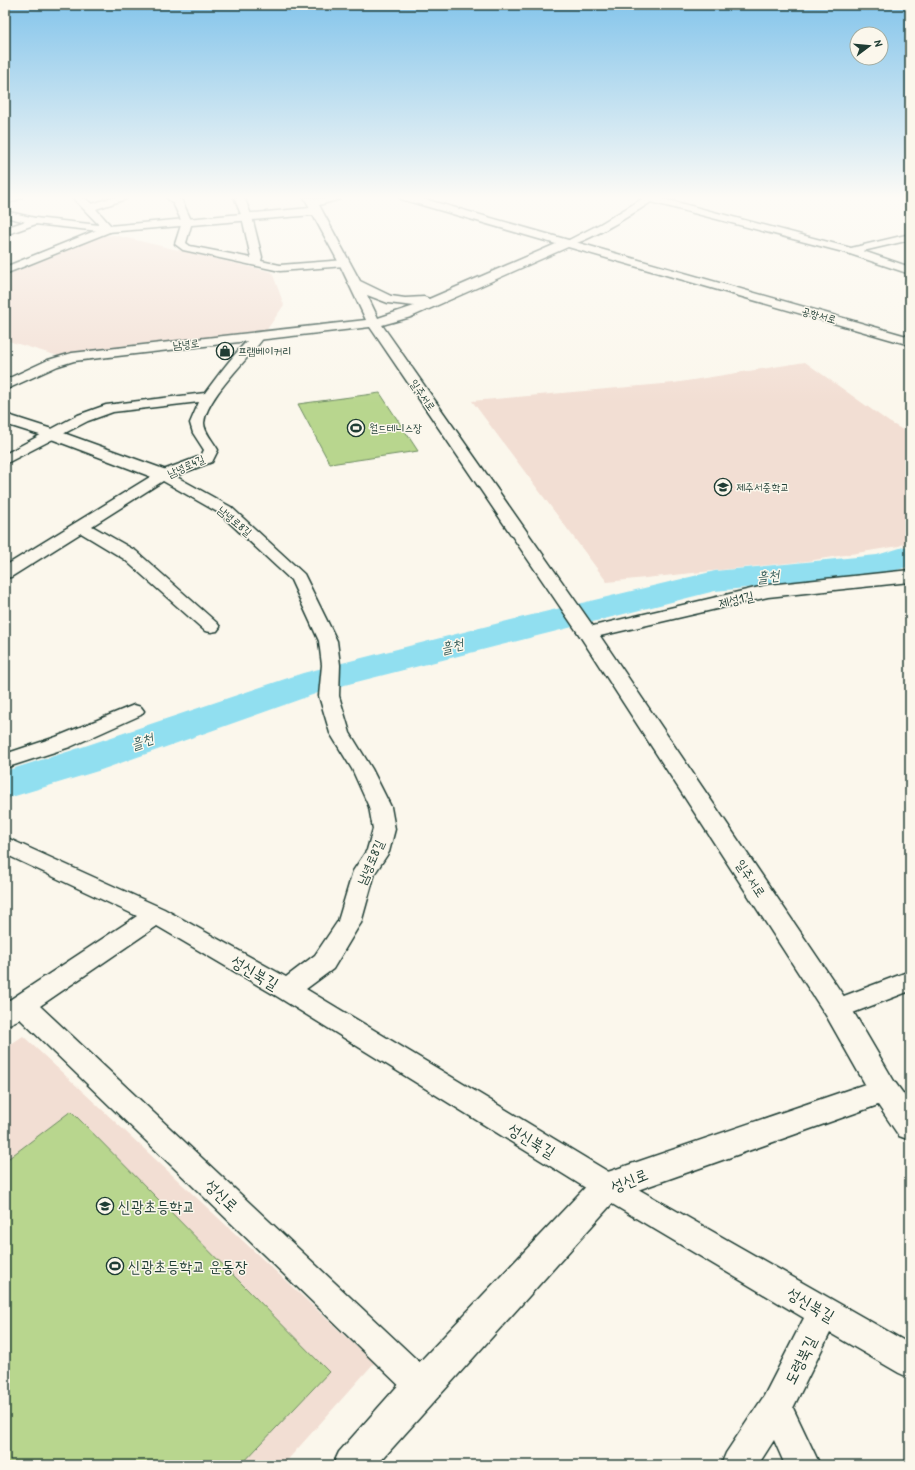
<svg xmlns="http://www.w3.org/2000/svg" width="915" height="1470" font-family="'Patrick Hand','Poor Story',sans-serif">
	<rect width="100%" height="100%" fill="#fbf7ec"/>
	<filter id="ink" filterUnits="userSpaceOnUse"><feTurbulence type="fractalNoise" baseFrequency=".025" numOctaves="2"/><feDisplacementMap in="SourceGraphic" scale="8" xChannelSelector="R" yChannelSelector="G"/><feConvolveMatrix kernelMatrix="1 2 1 2 8 2 1 2 1" color-interpolation-filters="sRGB"/></filter>
	<g filter="url(#ink)">
		<g fill="#f2ded3">
			<polygon points="114,235 272,272 284,305 261,338 68,359 5,340 5,276 101,236"/>
			<polygon points="805,362 889,422 910,434 910,541 899,546 808,561 607,582 472,401 674,383"/>
			<polygon points="23,1036 374,1363 283,1465 5,1465 5,1048"/>
		</g>
		<g fill="#b8d68e" stroke="#6c8a61">
			<polygon points="380,393 418,451 330,464 298,404"/>
			<polygon points="71,1111 329,1372 241,1465 5,1465 5,1161"/>
		</g>
		<g fill="none" stroke-linecap="round" stroke-linejoin="round">
			<polygon fill="#91dff0" fill-rule="evenodd" points="910,545 910,566 881,575 715,591 537,636 329,689 98,771 5,799 5,771 70,751 303,673 511,620 715,571 877,555"/>
			<defs>
				<g id="street">
					<polygon points="10,197 20,197 21,198 5,205 5,199"/>
					<polygon points="72,197 83,197 92,204 113,197 128,197 126,199 96,209 112,227 113,229 112,231 5,274 5,267 102,228"/>
					<polygon points="166,197 178,197 182,201 192,222 186,243 190,246 251,258 242,217 234,197 244,197 252,217 262,257 261,261 280,265 345,260 350,263 345,266 280,271 183,250 175,244 182,222 173,203"/>
					<path d="M640 197H657L851 248 910 234V240L863 251 910 267V274L847 253 651 202C637 211 578 249 564 245L563 243 600 224 642 199Z"/>
					<polygon points="35,218 39,219 40,221 39,223 5,235 5,228"/>
					<path d="M258 333 264 337C249 359 206 397 204 423 204 432 214 442 218 450L212 462 175 476 231 507 304 574 337 641 340 665 339 696 350 733 372 769 391 807 395 829 389 852 375 873 361 923 357 929 333 969 306 989 617 1177 910 1344V1378L899 1373 830 1333 793 1408 820 1465H785L774 1440 758 1465H721L726 1453 764 1396 804 1318 597 1195 278 997 157 926 40 1006 433 1375 438 1386 433 1397 422 1402 411 1397 20 1019 5 1026V1003L137 916 5 854V837L164 909 286 977 315 955 338 921 353 871 367 850 373 829 369 807 352 769 330 733 319 696 322 665 319 641 291 580 219 513 163 481 92 526 136 551 217 623 220 627 217 631 211 632 205 631 124 559 81 533 11 577 5 578V566L158 472 201 456 204 450 193 433 190 423 199 402 113 412 88 421 5 464V454L78 415 106 405 205 393C213 382 247 336 258 333Z"/>
					<polygon points="134,705 141,707 144,711 141,715 70,747 5,768 5,754 56,737"/>
					<polygon points="910,971 910,991 837,1019 828,1016 824,1009 828,1002"/>
				</g>
				<g id="secondary">
					<path d="M304 197H314L315 199 341 197 340 199 319 205 360 281 391 296 405 298 424 297 429 299 556 244 401 199 400 197H417L910 337V345L568 247 411 317 382 325 593 626 768 585 910 570V582L768 597 600 636 847 1001 894 1081 910 1103V1140L899 1136 878 1105 618 1197 377 1465H333L339 1452 409 1373 596 1176 865 1084 827 1017 578 633 370 327 74 361 58 366 5 390V380L48 360 72 353 366 320 339 263 313 215 108 232 35 224 5 217V211L35 218 108 226 310 208ZM367 295 388 303 414 306 378 318Z"/>
					<polygon points="5,414 58,431 169,471 171,475 169,479 163,480 157,479 46,437 5,424"/>
				</g>
			</defs>
			<use href="#street" stroke="#1f3d34" stroke-width="3"/>
			<use href="#secondary" stroke="#1f3d34" stroke-width="3"/>
			<use href="#street" fill="#fbf7ec" fill-rule="evenodd"/>
			<use href="#secondary" fill="#fbf7ec" fill-rule="evenodd"/>
		</g>
	</g>
	<linearGradient id="sky" x2="0" y2="1"><stop stop-color="#85c5eb"/><stop offset="0.49" stop-color="#fdfbf6"/><stop offset="1" stop-color="#fdfbf6" stop-opacity="0"/></linearGradient>
	<rect width="915" height="403" fill="url(#sky)"/>
	<defs>
		<symbol id="shop-ring" viewBox="-11 -11 22 22"><circle r="9.5" fill="#fbf7ec" stroke="#1f3d34" stroke-width="1.5"/><path d="M-5-2.5h2.3a2.7 3.5 0 0 1 5.4 0H5L5.5 6h-11ZM-1.5-2.5h3a1.5 2.3 0 0 0-3 0Z" fill="#1f3d34"/></symbol>
		<symbol id="stadium-ring" viewBox="-11 -11 22 22"><circle r="9.5" fill="#fbf7ec" stroke="#1f3d34" stroke-width="1.5"/><path d="M0-5a6.5 5 0 1 0 0 10a6.5 5 0 1 0 0-10ZM-3.5-1.8h7v3.6h-7Z" fill="#1f3d34"/></symbol>
		<symbol id="school-ring" viewBox="-11 -11 22 22"><circle r="9.5" fill="#fbf7ec" stroke="#1f3d34" stroke-width="1.5"/><path d="M0-5L7-2L0 1L-7-2ZM-4 1L0 2.5L4 1V4Q0 6-4 4Z" fill="#1f3d34"/></symbol>
	</defs>
	<g fill-rule="evenodd">
		<use href="#shop-ring" x="215" y="341" width="20" height="20"/>
		<use href="#stadium-ring" x="346" y="418" width="20" height="20"/>
		<use href="#school-ring" x="713" y="477" width="20" height="20"/>
		<use href="#school-ring" x="95" y="1196" width="20" height="20"/>
		<use href="#stadium-ring" x="105" y="1256" width="20" height="20"/>
	</g>
	<g text-anchor="middle" stroke-width="3" stroke-linejoin="round" paint-order="stroke">
		<g font-size="11" fill="#1f3d34" stroke="#fbf7ec">
			<text transform="translate(819 315) rotate(16)" y="4">공항서로</text>
			<text transform="translate(186 344) rotate(-6)" y="4">남녕로</text>
			<text transform="translate(423 395) rotate(55)" y="4">일주서로</text>
			<text transform="translate(186 466) rotate(-24)" y="4">남녕로4길</text>
			<text transform="translate(235 521) rotate(40)" y="4">남녕로8길</text>
		</g>
		<g font-size="11" fill="#1f3d34" stroke="#fbf7ec" text-anchor="start">
			<text x="238" y="355">프랩베이커리</text>
			<text x="369" y="432">월드테니스장</text>
			<text x="736" y="491">제주서중학교</text>
		</g>
		<g font-size="13" fill="#1f3d34" stroke="#fbf7ec">
			<text transform="translate(736 599) rotate(-13)" y="5">제성1길</text>
			<text transform="translate(370 862) rotate(-66)" y="5">남녕로8길</text>
			<text transform="translate(751 878) rotate(56)" y="5">일주서로</text>
		</g>
		<g font-size="14" font-style="italic" fill="#365d5a" stroke="#fbf7ec">
			<text transform="translate(768 576) rotate(-6)" y="5">흘천</text>
			<text transform="translate(452 646) rotate(-14)" y="5">흘천</text>
			<text transform="translate(142 741) rotate(-19)" y="5">흘천</text>
		</g>
		<g font-size="16" fill="#1f3d34" stroke="#fbf7ec">
			<text transform="translate(255 972) rotate(30)" y="6">성신북길</text>
			<text transform="translate(532 1140) rotate(31)" y="6">성신북길</text>
			<text transform="translate(629 1180) rotate(-22)" y="6">성신로</text>
			<text transform="translate(222 1195) rotate(44)" y="6">성신로</text>
			<text transform="translate(811 1304) rotate(30)" y="6">성신북길</text>
			<text transform="translate(800 1360) rotate(-64)" y="6">도령북길</text>
		</g>
		<g font-size="16" fill="#1f3d34" stroke="#fbf7ec" text-anchor="start">
			<text x="118" y="1212">신광초등학교</text>
			<text x="128" y="1272">신광초등학교 운동장</text>
		</g>
	</g>
	<rect width="915" height="1470" fill="none" stroke="#fbf7ec" stroke-width="20"/>
	<rect x="10" y="10" width="895" height="1450" fill="none" stroke="#1f3d34" stroke-width="1.5" filter="url(#ink)"/>
	<g transform="translate(869 46) rotate(74)"><circle r="19" fill="#fbf7ec" stroke="#a3ada2"/>
	<path d="M0-3L7 15L0 10L-7 15Z" fill="#1f3d34"/>
	<text y="-6" font-size="11" font-weight="bold" text-anchor="middle" fill="#1f3d34">N</text>
	</g>
</svg>
